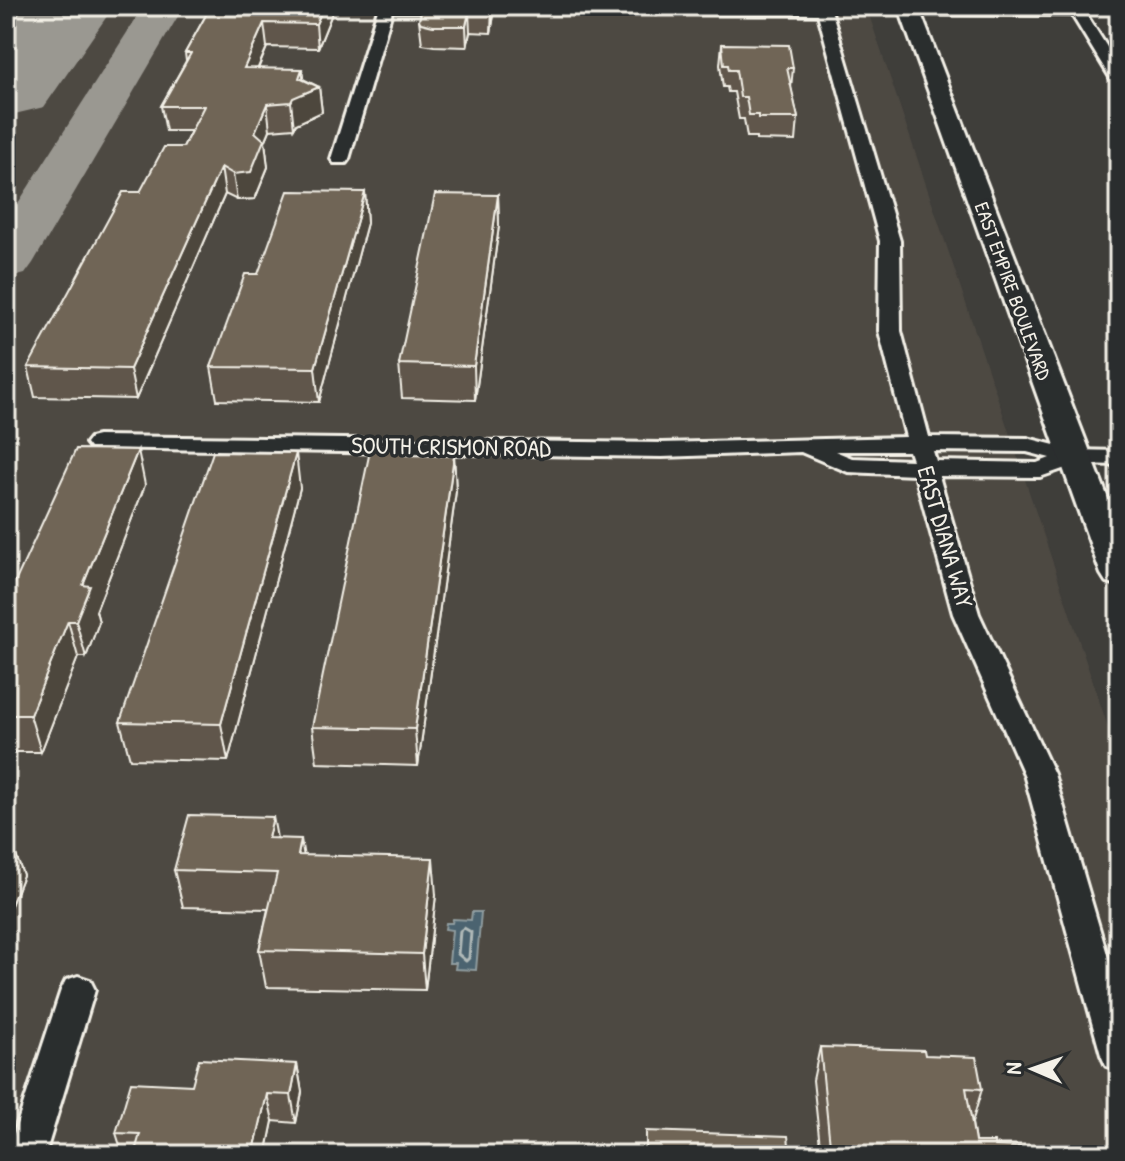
<svg xmlns="http://www.w3.org/2000/svg" width="1125" height="1161" font-family="'Patrick Hand',sans-serif">
	<rect width="100%" height="100%" fill="#3f3e3a"/>
	<filter id="ink" filterUnits="userSpaceOnUse"><feTurbulence type="fractalNoise" baseFrequency=".0125" numOctaves="2"/><feDisplacementMap in="SourceGraphic" scale="16" xChannelSelector="R" yChannelSelector="G"/><feConvolveMatrix kernelMatrix="1 2 1 2 8 2 1 2 1" color-interpolation-filters="sRGB"/></filter>
	<g filter="url(#ink)">
		<polygon fill="#4e4a43" points="6,6 866,6 1119,760 1119,1155 6,1155"/>
		<polygon fill="#4b646f" stroke="#8f9c9f" stroke-width="2" points="472,912 481,912 476,970 455,969 456,963 449,963 452,930 445,929 446,923 452,923 453,919 471,920"/>
		<g fill="none" stroke-linecap="round" stroke-linejoin="round">
			<polygon stroke="#b0b9b8" stroke-width="3" points="464,928 471,932 469,958 466,961 458,954 460,931"/>
			<polygon fill="#9a9891" fill-rule="evenodd" points="144,6 184,6 33,263 25,274 6,279 6,222"/>
			<polygon fill="#9a9891" fill-rule="evenodd" points="13,6 114,6 44,107 6,116 6,15"/>
			<defs>
				<g id="street">
					<path d="M379 6H830L900 241 901 331 929 437 1027 438 1074 450 1119 451V465L1077 464 1040 477 939 476 979 614 1054 774 1119 995V1070L1106 1066 1101 1055 1024 774 953 614 915 475 848 472 801 452 662 457 90 448 86 443 90 438 98 436 662 443 906 437 879 331 880 241 818 14 392 11 349 159 346 163H334L331 159ZM835 451H909L912 460 852 458ZM933 451 1027 452 1050 458 1037 463 936 461Z"/>
					<polygon points="1081,6 1119,66 1119,84 1111,79 1072,15 909,14 902,10 907,6"/>
					<polygon points="78,976 90,980 95,990 45,1155 7,1155 61,990 66,980"/>
				</g>
				<polygon id="secondary" points="898,6 918,6 1119,527 1119,585 1106,582 1101,574"/>
			</defs>
			<use href="#street" stroke="#f4f1e8" stroke-width="6"/>
			<use href="#secondary" stroke="#f4f1e8" stroke-width="6"/>
			<use href="#street" fill="#2a2d2e" fill-rule="evenodd"/>
			<use href="#secondary" fill="#2a2d2e" fill-rule="evenodd"/>
		</g>
		<g fill="#60574b" stroke="#f4f1e8" stroke-width="2">
			<polygon points="211,6 335,6 318,48 267,47 258,69 302,69 303,79 319,87 322,112 296,124 294,128 270,130 265,142 268,167 255,199 237,200 225,194 136,399 35,397 28,367 140,192 183,147 191,131 166,131 161,106 186,61 185,53"/>
			<polygon points="423,6 494,6 494,15 491,33 470,32 467,47 434,46 422,44 419,20"/>
			<polygon points="722,44 793,68 791,88 798,118 796,141 756,140 756,137 747,137 744,119 739,119 734,92 728,92 727,87 723,87 720,65"/>
			<polygon points="365,192 367,223 319,402 217,400 211,367 258,274"/>
			<polygon points="498,195 499,226 475,400 402,398 399,364"/>
			<polygon points="406,455 454,456 456,491 418,766 317,763 312,727"/>
			<polygon points="145,485 96,611 99,622 86,657 78,657 41,752 6,752 6,602"/>
			<polygon points="300,488 228,761 130,759 120,722"/>
			<polygon points="277,838 304,855 436,895 425,990 266,987 259,950 268,909 183,907 174,870"/>
			<polygon points="6,847 13,847 23,875 11,905 6,905"/>
			<polygon points="820,1047 982,1089 972,1123 975,1142 1043,1155 821,1155 813,1080"/>
			<polygon points="297,1064 302,1092 296,1123 273,1121 266,1155 123,1155 116,1133 192,1085"/>
		</g>
		<g fill="#4e473d" stroke="#f4f1e8" stroke-width="2">
			<polygon points="324,6 335,6 318,48 316,24"/>
			<polygon points="492,6 494,6 494,15 491,33"/>
			<polygon points="469,12 470,32 467,47 466,26"/>
			<polygon points="264,23 267,47 247,93 244,68"/>
			<polygon points="302,69 305,93 319,87 322,112 296,124 294,128 291,102"/>
			<polygon points="267,104 270,130 265,142 268,167 255,199 237,200 233,174 255,132"/>
			<polygon points="221,167 225,194 136,399 130,369"/>
			<polygon points="365,192 367,223 319,402 315,368"/>
			<polygon points="498,195 499,226 475,400 474,366"/>
			<polygon points="138,450 145,485 96,611 99,622 86,657 76,621 83,585"/>
			<polygon points="296,453 300,488 228,761 221,724"/>
			<polygon points="454,456 456,491 418,766 415,729"/>
			<polygon points="68,621 78,657 41,752 30,715"/>
			<polygon points="273,817 280,854 268,838"/>
			<polygon points="301,839 307,876 298,855"/>
			<polygon points="13,847 23,875 11,905 6,890 6,864"/>
			<polygon points="433,858 436,895 425,990 422,954"/>
			<polygon points="297,1064 302,1092 296,1123 291,1095"/>
			<polygon points="267,1094 273,1121 266,1155 253,1155"/>
		</g>
		<g fill="#706557" stroke="#f4f1e8" stroke-width="2">
			<polygon points="211,6 324,6 316,24 264,23 244,68 302,69 299,78 319,87 293,98 291,102 267,104 255,132 264,140 251,172 233,174 221,167 130,369 28,367 123,192 140,192 164,147 183,147 204,106 161,106 191,53 185,53"/>
			<polygon points="423,6 492,6 491,12 469,12 466,26 433,26 421,23 419,20"/>
			<polygon points="722,44 789,45 793,68 787,68 798,118 758,118 758,115 749,115 746,97 740,97 736,70 729,70 728,65 724,65"/>
			<polygon points="288,191 365,192 315,368 211,367 245,274 258,274"/>
			<polygon points="435,194 498,195 474,366 399,364"/>
			<polygon points="371,446 405,446 403,455 454,456 415,729 312,727"/>
			<polygon points="76,449 138,450 83,585 90,586 76,621 68,621 30,715 6,715 6,602"/>
			<polygon points="213,452 296,453 221,724 120,722"/>
			<polygon points="189,815 273,817 268,838 301,839 298,855 433,858 422,954 259,950 277,873 174,870"/>
			<polygon points="6,847 13,847 6,864"/>
			<polygon points="820,1047 924,1050 925,1055 976,1057 982,1089 966,1088 975,1142 994,1142 995,1146 1042,1148 1043,1155 831,1155"/>
			<polygon points="199,1059 297,1064 291,1095 267,1094 253,1155 134,1155 140,1134 116,1133 131,1082 192,1085"/>
			<polygon points="646,1131 788,1136 790,1154 811,1155 646,1155"/>
		</g>
	</g>
	<g text-anchor="middle" stroke-width="7" stroke-linejoin="round" paint-order="stroke">
		<g font-size="20" fill="#f4f1e8" stroke="#2a2d2e">
			<text transform="translate(1013 291) rotate(70)" y="7">EAST EMPIRE BOULEVARD</text>
		</g>
		<g font-size="24" fill="#f4f1e8" stroke="#2a2d2e">
			<text transform="translate(451 447) rotate(1)" y="8">SOUTH CRISMON ROAD</text>
			<text transform="translate(945 537) rotate(74)" y="8">EAST DIANA WAY</text>
		</g>
	</g>
	<rect width="1125" height="1161" fill="none" stroke="#2a2d2e" stroke-width="32"/>
	<rect x="16" y="16" width="1093" height="1129" fill="none" stroke="#f4f1e8" stroke-width="3" filter="url(#ink)"/>
	<g transform="translate(1033 1069) rotate(272)" stroke="#2a2d2e" stroke-width="6" paint-order="stroke">
	<path d="M0-6L14 30L0 20L-14 30Z" fill="#f4f1e8"/>
	<text y="-12" font-size="22" font-weight="bold" text-anchor="middle" fill="#f4f1e8">N</text>
	</g>
</svg>
